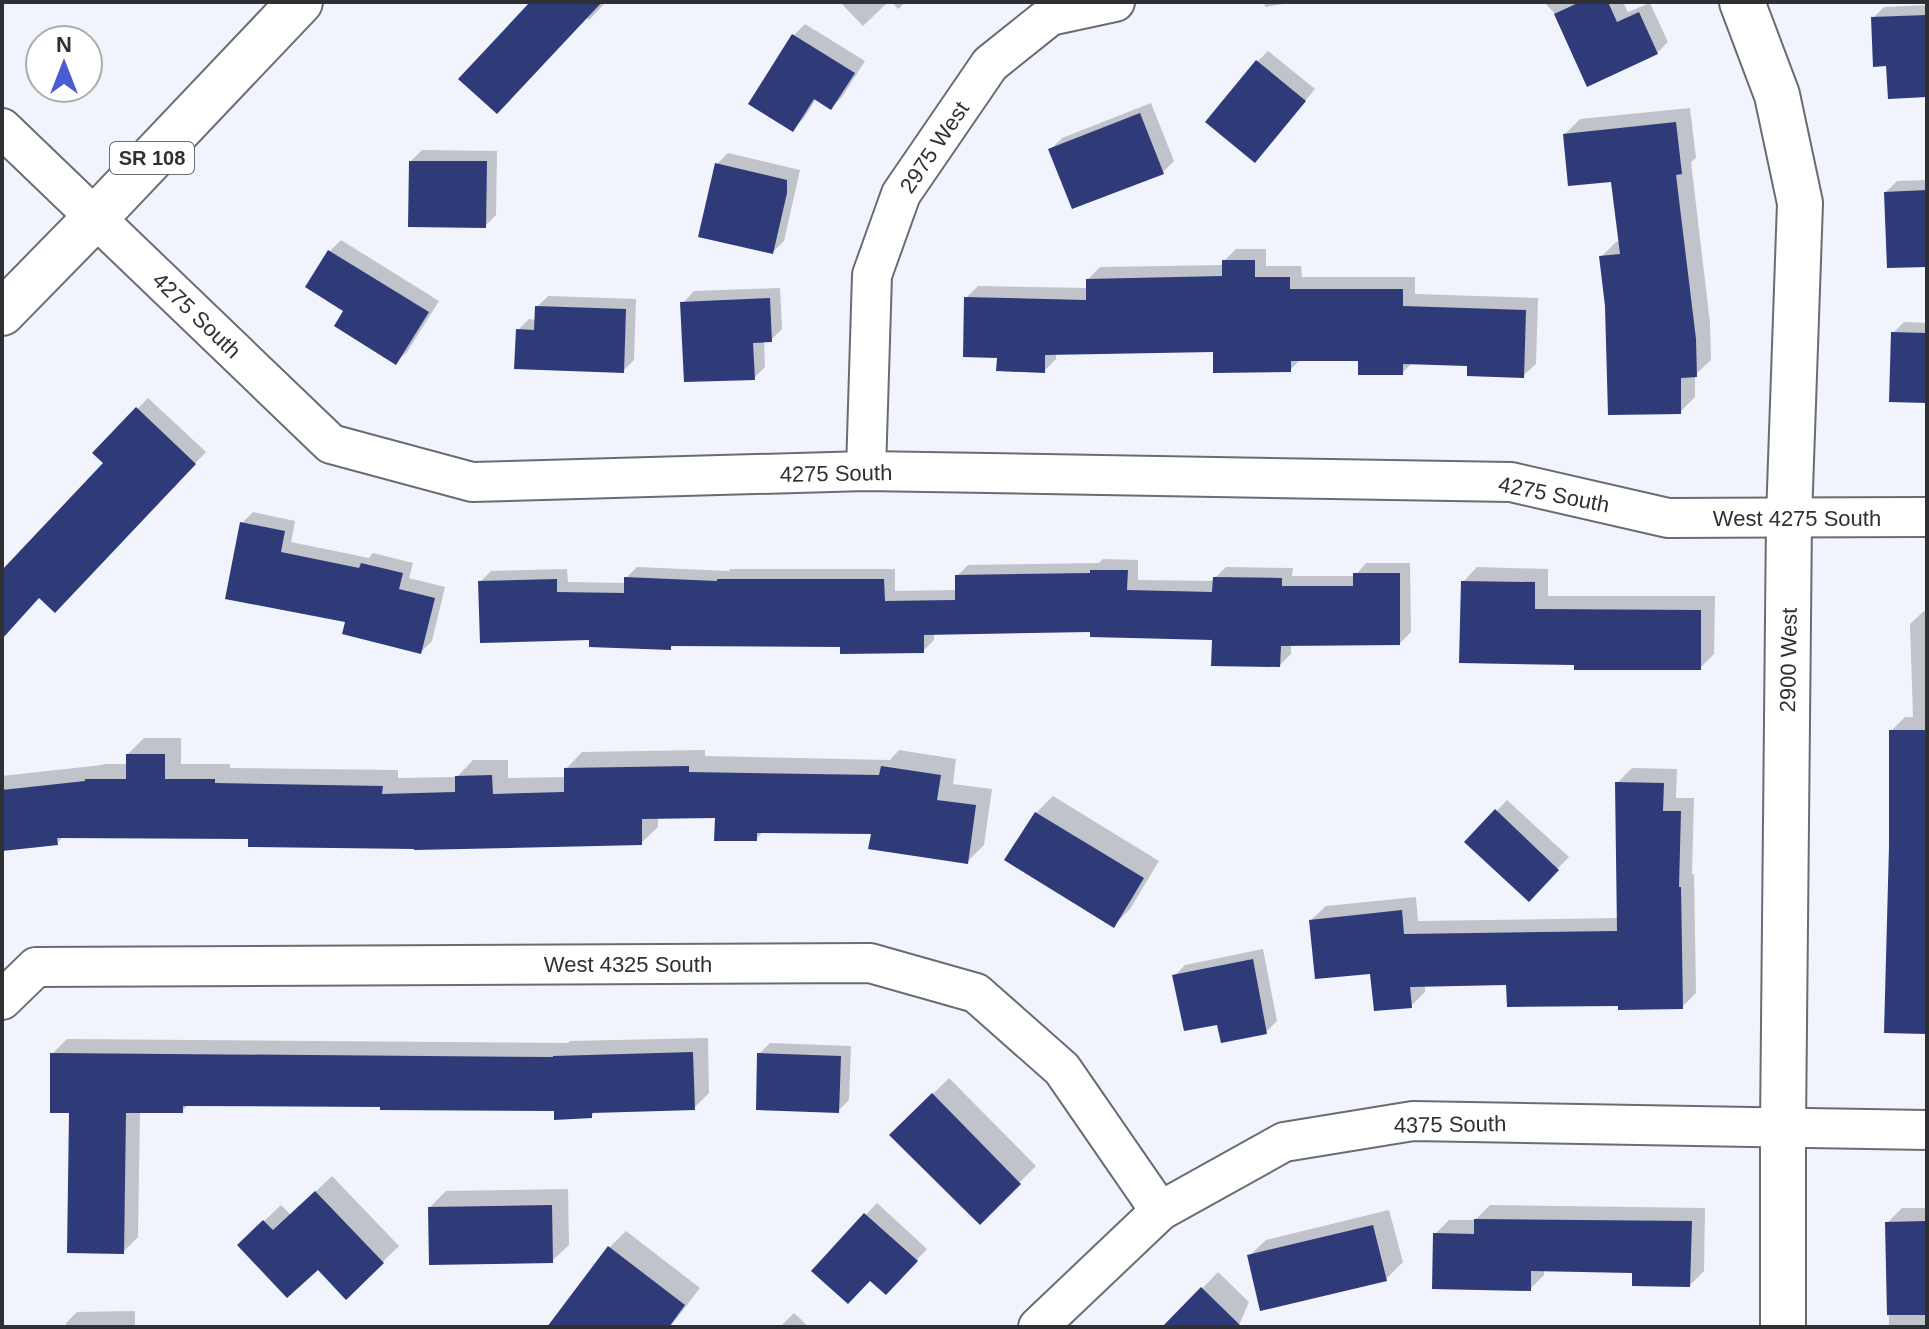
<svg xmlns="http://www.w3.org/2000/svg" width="1929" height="1329" font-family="Arial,sans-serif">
	<rect width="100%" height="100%" fill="#f1f4fc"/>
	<g fill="#0003">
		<polygon points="537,2 606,2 589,20 586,17"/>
		<polygon points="840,2 888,2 863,26"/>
		<polygon points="892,2 906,2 898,9"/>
		<polygon points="1264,2 1295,2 1265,7"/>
		<polygon points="1544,2 1623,2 1628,12 1650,3 1668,42 1657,53 1558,17"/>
		<polygon points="1927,5 1927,95 1888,64 1873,18 1884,7"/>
		<polygon points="805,24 865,61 842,97 831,108 816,99 804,118 793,129 794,35"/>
		<polygon points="1268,51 1315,89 1265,149 1257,62"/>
		<polygon points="1151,103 1174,161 1163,172 1051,149 1062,138"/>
		<polygon points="1690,108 1696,158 1691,162 1710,323 1711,360 1695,375 1695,397 1680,412 1607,306 1601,257 1616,242 1621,241 1613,180 1565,134 1580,119"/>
		<polygon points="422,150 497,151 496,215 485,226 411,161"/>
		<polygon points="728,153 800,170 784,241 773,252 717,164"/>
		<polygon points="1927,180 1927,265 1886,192 1897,181"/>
		<polygon points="341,240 439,301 407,352 396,362 346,310 308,287 330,251"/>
		<polygon points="1236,249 1266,249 1266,266 1301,266 1302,277 1415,277 1415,294 1538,298 1536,364 1523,376 1469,364 1413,362 1402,373 1360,359 1301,359 1290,370 1215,350 1056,353 1056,359 1044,371 999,356 966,298 978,286 1088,288 1088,279 1100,267 1224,265 1224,261"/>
		<polygon points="780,288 782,329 771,340 764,340 765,367 754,378 683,303 694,291"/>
		<polygon points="548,296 636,299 634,360 623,371 518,330 529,319 536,320 537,307"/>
		<polygon points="1904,322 1927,323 1927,417 1925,417 1925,401 1893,333"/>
		<polygon points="148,398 206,452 55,610 39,596 2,637 2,573 105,463 95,453"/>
		<polygon points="253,512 295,521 291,542 369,558 373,553 413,563 409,578 445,587 432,641 421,652 348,620 242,523"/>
		<polygon points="1103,559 1138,560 1138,580 1215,581 1215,578 1226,567 1293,568 1292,576 1355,576 1366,563 1410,563 1411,632 1400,643 1291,644 1291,654 1280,665 1214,638 1092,630 934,632 934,640 923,651 842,645 675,644 670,648 591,638 480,582 491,571 567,569 568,582 626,583 626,578 637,567 729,571 730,569 895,569 895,591 957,590 957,576 968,565 1099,563"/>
		<polygon points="1477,567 1548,569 1548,596 1715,596 1714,654 1700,668 1576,663 1463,582"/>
		<polygon points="1924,611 1927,611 1927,1031 1891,731 1905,717 1913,717 1910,624"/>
		<polygon points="144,738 181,738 181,764 230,764 230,768 398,770 398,778 457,777 473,760 508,760 508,778 566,777 566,769 582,752 705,750 705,756 890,760 899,750 956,759 953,784 992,789 984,845 967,862 873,832 764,831 756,839 717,816 658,817 658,827 641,843 64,836 57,843 2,849 2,776 102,765 104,764 128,764 128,754"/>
		<polygon points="1632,768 1677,769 1676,798 1694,798 1692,874 1694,874 1696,993 1682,1007 1508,983 1425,985 1425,992 1411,1006 1311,920 1326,906 1416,897 1418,921 1619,918 1617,783"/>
		<polygon points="1053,796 1159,861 1130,909 1114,925 1007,860 1036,813"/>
		<polygon points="1507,800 1569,857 1528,899 1467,842"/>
		<polygon points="1263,949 1277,1021 1266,1032 1219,1022 1174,976 1185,965"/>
		<polygon points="708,1038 709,1093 694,1108 596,1111 591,1116 556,1109 382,1105 189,1104 182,1111 140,1111 138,1237 123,1252 52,1054 67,1039 568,1043 570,1041"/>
		<polygon points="770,1043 851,1046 849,1100 838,1111 759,1054"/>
		<polygon points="949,1078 1036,1166 980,1222 892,1135"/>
		<polygon points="332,1176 399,1246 346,1297 318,1267 239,1245 281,1205 291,1215"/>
		<polygon points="568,1189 569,1245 552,1261 430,1207 446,1191"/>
		<polygon points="877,1203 927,1249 897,1281 871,1278 819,1265"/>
		<polygon points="1490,1205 1705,1208 1704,1271 1690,1285 1634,1271 1544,1269 1544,1275 1530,1289 1435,1234 1449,1220 1475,1220"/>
		<polygon points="1902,1208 1927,1208 1927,1327 1889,1327 1887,1223"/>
		<polygon points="1389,1210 1403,1262 1386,1279 1249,1256 1266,1240"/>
		<polygon points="626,1231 700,1288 670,1327 564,1327 609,1248"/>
		<polygon points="1218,1272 1249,1302 1240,1323 1236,1327 1165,1327"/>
		<polygon points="135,1311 135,1327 66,1327 66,1323 77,1312"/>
		<polygon points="794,1313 809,1327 780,1327"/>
	</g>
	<g fill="#2f3a79">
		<polygon points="530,2 602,2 497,114 458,79"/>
		<polygon points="1580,2 1608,2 1617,22 1639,12 1658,54 1587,87 1554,14"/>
		<polygon points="1927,15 1927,97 1888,99 1886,66 1873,67 1871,17"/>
		<polygon points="792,34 855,73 831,110 814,99 793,132 748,104"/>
		<polygon points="1256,60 1306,101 1255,163 1205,122"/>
		<polygon points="1140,113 1164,174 1072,209 1048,149"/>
		<polygon points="1676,122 1682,174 1676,175 1696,339 1697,377 1681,378 1681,414 1608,415 1605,306 1599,256 1620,254 1611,182 1568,186 1563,134"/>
		<polygon points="409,161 487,161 486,228 408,227"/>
		<polygon points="715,163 787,180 787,193 773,254 698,237"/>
		<polygon points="1927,190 1927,267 1887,268 1884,192"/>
		<polygon points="328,250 429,312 396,365 334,326 343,311 305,287"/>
		<polygon points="1222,260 1255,260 1255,277 1290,277 1290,289 1403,289 1403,306 1526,310 1524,378 1467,376 1467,366 1403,364 1403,375 1358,375 1358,361 1291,361 1291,372 1213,373 1213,352 1045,355 1045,373 996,371 997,358 963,357 964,297 1086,300 1086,279 1222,276"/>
		<polygon points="770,298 772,342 753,343 755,380 684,382 680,302"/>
		<polygon points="535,306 626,309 624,373 514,369 516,329 534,330"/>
		<polygon points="1891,332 1926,333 1927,403 1889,402"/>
		<polygon points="136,407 196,464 55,613 39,598 2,639 2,570 103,463 92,453"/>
		<polygon points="240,522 285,531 281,552 359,568 361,563 403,573 399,589 435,598 421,654 342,634 345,622 225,599"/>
		<polygon points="1090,570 1128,570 1127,590 1212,592 1213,577 1282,578 1282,586 1353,586 1353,573 1400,573 1400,645 1281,646 1280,667 1211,666 1212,640 1090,637 1090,632 924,635 924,653 840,654 840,647 671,646 671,650 589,647 589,640 480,643 478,581 557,579 557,592 624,593 624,577 717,581 717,579 884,579 885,601 955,600 955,575 1090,573"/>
		<polygon points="1461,581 1535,582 1535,609 1701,610 1701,670 1574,670 1574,665 1459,663"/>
		<polygon points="1889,730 1927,730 1927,1034 1884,1033 1889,846"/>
		<polygon points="126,754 165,754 165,779 215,779 215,783 383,786 382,794 455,792 455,776 492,775 493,794 564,792 564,768 689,766 689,772 879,775 881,766 941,775 937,800 976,805 968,864 868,849 871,834 757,833 757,841 714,841 715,818 642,819 642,845 414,850 414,849 248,847 248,839 57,838 58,845 2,851 2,790 85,781 85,779 126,779"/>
		<polygon points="1615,782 1664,783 1663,811 1681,811 1679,887 1681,887 1683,1009 1618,1010 1618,1006 1507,1007 1506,985 1410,987 1412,1008 1374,1011 1370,974 1315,979 1309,920 1402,910 1404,934 1617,931"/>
		<polygon points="1495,809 1559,870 1529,902 1464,842"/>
		<polygon points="1035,812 1144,878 1114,928 1004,860"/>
		<polygon points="1253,959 1267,1034 1221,1043 1217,1025 1184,1031 1172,975"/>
		<polygon points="693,1052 695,1110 592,1113 592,1118 554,1120 554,1111 380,1110 380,1107 183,1106 183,1113 126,1113 124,1254 67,1253 69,1113 50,1113 50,1053 553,1057 553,1056"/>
		<polygon points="757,1053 841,1056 839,1113 756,1110"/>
		<polygon points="932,1093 1021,1184 980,1225 889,1135"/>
		<polygon points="315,1191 384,1263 346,1300 318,1270 287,1298 237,1245 263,1220 273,1230"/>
		<polygon points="552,1205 553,1263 429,1265 428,1207"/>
		<polygon points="864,1213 918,1261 886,1295 870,1281 848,1304 811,1271"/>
		<polygon points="1474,1219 1692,1221 1690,1287 1632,1286 1632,1273 1531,1271 1531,1291 1432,1289 1433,1233 1474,1234"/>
		<polygon points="1927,1221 1927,1315 1887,1315 1885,1222"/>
		<polygon points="1373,1225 1387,1281 1260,1311 1247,1255"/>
		<polygon points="608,1246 685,1305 669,1327 547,1327"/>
		<polygon points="1201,1287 1242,1327 1162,1327"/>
	</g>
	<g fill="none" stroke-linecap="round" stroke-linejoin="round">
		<defs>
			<g id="street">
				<polyline points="2,128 331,444 472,482 866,471 1511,482 1668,518 1927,517"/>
				<polyline points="866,471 872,275 901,194 990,64 1050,16 1115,2"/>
				<polyline points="2,1000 36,967 870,963 976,993 1062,1069 1160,1211"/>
				<polyline points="1038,1327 1160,1211 1284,1142 1413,1121 1927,1130"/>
			</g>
			<polyline id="secondary" points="1742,2 1777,95 1800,203 1789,518 1783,1127 1783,1327"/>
			<polyline id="primary" points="2,313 96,217 300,2"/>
		</defs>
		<use href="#street" stroke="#696c73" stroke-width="42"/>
		<use href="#secondary" stroke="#696c73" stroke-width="48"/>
		<use href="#primary" stroke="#696c73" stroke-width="48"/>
		<use href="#street" stroke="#fff" stroke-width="38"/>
		<use href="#secondary" stroke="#fff" stroke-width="44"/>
		<use href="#primary" stroke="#fff" stroke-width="44"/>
	</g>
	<g text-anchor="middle" stroke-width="8" stroke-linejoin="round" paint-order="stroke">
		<rect fill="#fff" stroke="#6d6e71" stroke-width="2" x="110" y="142" width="84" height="32" rx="6"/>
		<g font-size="20" font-weight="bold" fill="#2f3034">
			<text x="152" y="165">SR 108</text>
		</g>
		<g font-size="22" fill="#2f3034" stroke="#fff">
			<text transform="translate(934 147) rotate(-56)" y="8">2975 West</text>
			<text transform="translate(197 315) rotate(44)" y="8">4275 South</text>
			<text transform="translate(836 473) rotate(-1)" y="8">4275 South</text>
			<text transform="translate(1554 494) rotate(11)" y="8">4275 South</text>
			<text x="1797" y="526">West 4275 South</text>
			<text transform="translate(1788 660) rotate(-89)" y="8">2900 West</text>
			<text x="628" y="972">West 4325 South</text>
			<text transform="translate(1450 1124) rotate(-1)" y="8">4375 South</text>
		</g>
	</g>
	<rect width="1929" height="1329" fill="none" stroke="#2f3034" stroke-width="8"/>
	<g transform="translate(64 64)"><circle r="38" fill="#ffffff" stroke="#acacae" stroke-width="2"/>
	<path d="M0-6L14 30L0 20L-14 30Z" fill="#4b5bd0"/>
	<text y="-12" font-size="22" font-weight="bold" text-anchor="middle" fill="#2f3034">N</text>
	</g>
</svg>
